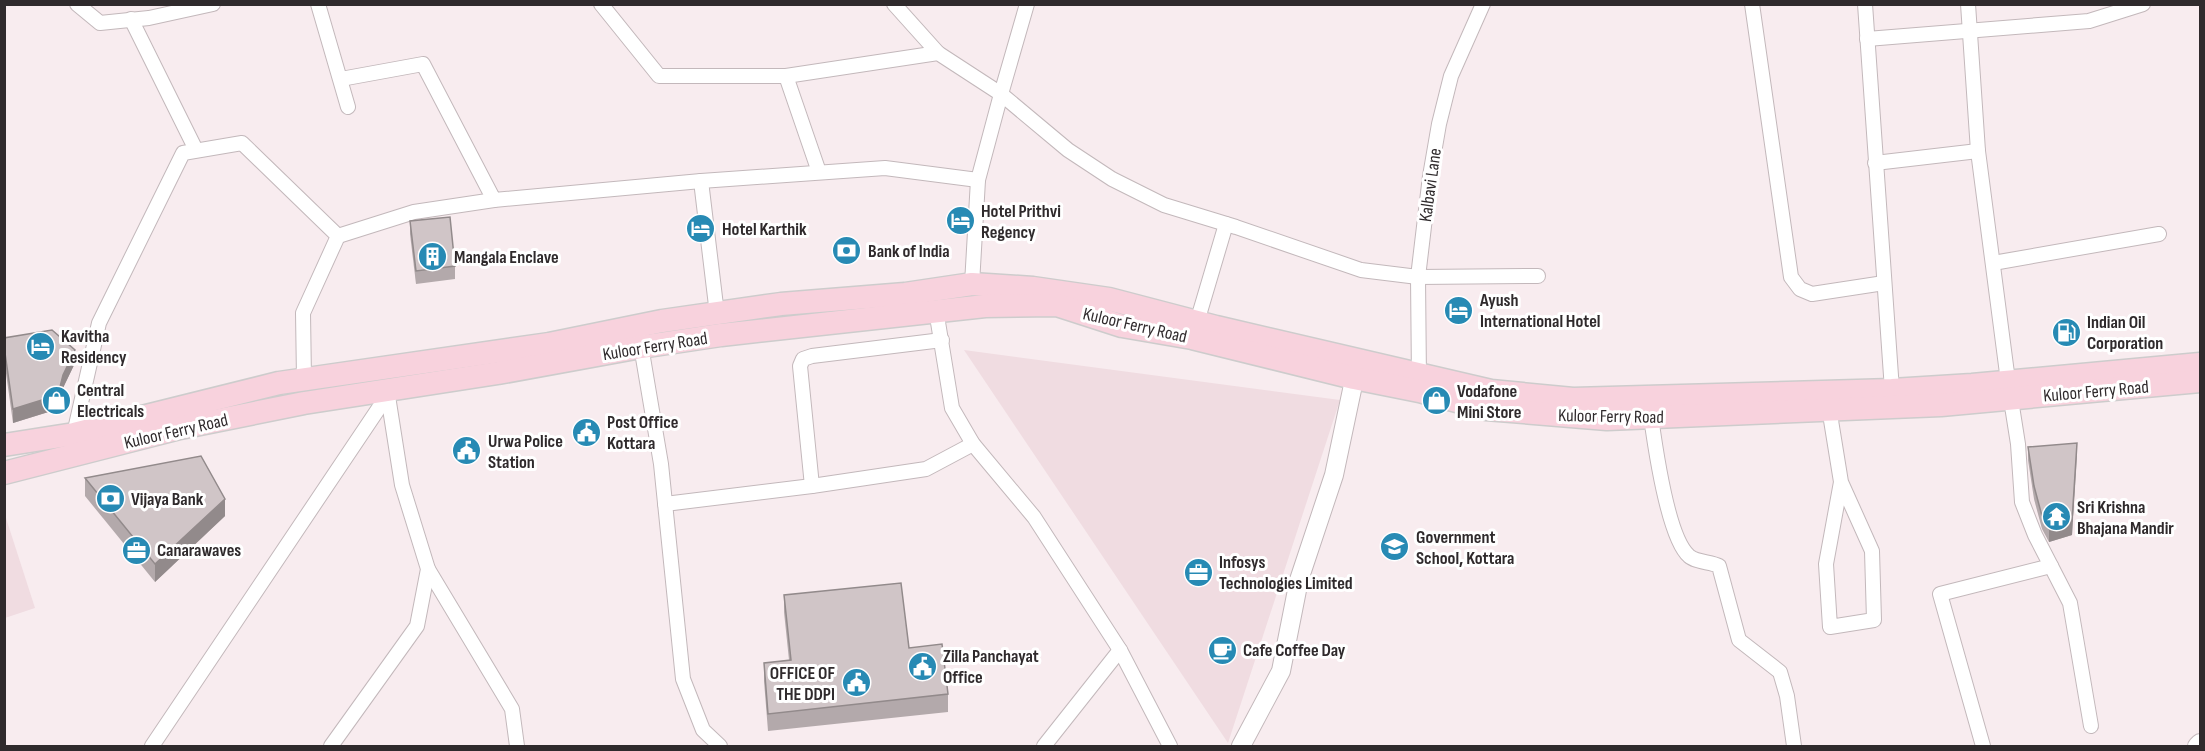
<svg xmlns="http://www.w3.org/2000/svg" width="2205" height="751" font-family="'Sofia Sans Condensed',sans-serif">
	<rect width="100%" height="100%" fill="#f8ecef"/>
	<g fill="#f0dce1">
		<polygon points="964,350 1340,400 1228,743"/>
		<polygon points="5,515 35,608 5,618 4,618"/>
	</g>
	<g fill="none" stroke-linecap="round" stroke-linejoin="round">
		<defs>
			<g id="minor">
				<polyline points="77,4 100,23 149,18 213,4"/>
				<polyline points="318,4 348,107"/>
				<polyline points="601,4 659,76 786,76"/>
				<polyline points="894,4 938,53"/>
				<polyline points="1027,4 1001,94 1068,150 1112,179 1164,205 1236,227 1361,270 1418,277 1538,276"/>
				<polyline points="1752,4 1791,277 1800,289 1812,294 1884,283"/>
				<polyline points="1865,4 1892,390"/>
				<polyline points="1968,4 1978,151 2008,381 2018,444 2022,502 2035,535 2051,566 1940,594 1983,746"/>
				<polyline points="131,19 196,150"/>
				<polyline points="1867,39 2089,21 2143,4"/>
				<polyline points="341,79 423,64 494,200 701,181"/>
				<polyline points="1875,163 1978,151"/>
				<polyline points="819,172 786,76 938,53 1001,94 978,180 972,284"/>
				<polyline points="338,236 414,212 494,200"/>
				<polyline points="1993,263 2159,234"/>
				<polyline points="936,310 952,408 973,444 1034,517 1120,650 1170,746"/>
				<polyline points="717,314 701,181 885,168 978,180"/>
				<polyline points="1197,322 1226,224"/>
				<polyline points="640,340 661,464 683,679 703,730 720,746"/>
				<polyline points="1419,380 1418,277 1430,176 1439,124 1451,76 1483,4"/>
				<polyline points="1829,408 1841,482 1872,551 1874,620 1830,627 1826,564 1841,482"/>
				<path d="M1651 417C1655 446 1668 538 1689 556 1695 562 1711 562 1719 566L1739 640 1780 672 1787 696 1794 746"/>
				<polyline points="74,434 99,323 183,153 242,143 338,236 303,313 304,379"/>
				<polyline points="812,486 800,366 803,359 812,356 942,340"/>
				<polyline points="665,504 812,486 926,469 973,444"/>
				<polyline points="2051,566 2070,603 2091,726"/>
				<polyline points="428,569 512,709 517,746"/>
				<polyline points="152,746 391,390"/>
				<polyline points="331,746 417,626 428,569 402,485 388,396"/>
				<polyline points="1044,746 1120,650"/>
			</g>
			<g id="tertiary">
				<polyline points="1241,746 1281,671 1299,580 1334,475 1357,366"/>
				<polyline points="2197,746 2200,743"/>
			</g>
			<g id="primary">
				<polyline points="4,445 74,434 279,383 549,344 662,321 781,304 905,294 972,284 1033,288 1109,299 1216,327 1491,391 1573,399 1892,390 1972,385 2200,364"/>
				<polyline points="4,473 180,428 304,403 498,373 641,347 721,335 985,306 1057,305 1122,326 1192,338 1354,378 1419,391 1486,409 1607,419 1941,405 2200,381"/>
			</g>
		</defs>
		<use href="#minor" stroke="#c3b8bb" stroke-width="16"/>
		<use href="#tertiary" stroke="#c3b8bb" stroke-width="20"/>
		<use href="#primary" stroke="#cdcccc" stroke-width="25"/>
		<use href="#minor" stroke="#fff" stroke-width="14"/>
		<use href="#tertiary" stroke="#fff" stroke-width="18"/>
		<use href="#primary" stroke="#f8d2dd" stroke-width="22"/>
	</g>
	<g fill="#b3a9ab">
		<polygon points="410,221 455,266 455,279 416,284 410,234"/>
		<polygon points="4,338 75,363 63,388 58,409 13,423 4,359"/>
		<polygon points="2028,447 2077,456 2072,535 2049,542 2042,529 2034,499 2028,460"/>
		<polygon points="85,478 225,516 155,582 85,496"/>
		<polygon points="784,595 909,648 948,694 948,712 768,731 764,681 764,663 789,660 784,612"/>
	</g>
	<g fill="#928a8b">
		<polygon points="75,350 75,363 63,388 58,409 13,423 13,409 63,375"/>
		<polygon points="2077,443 2072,535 2049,542 2049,529"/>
		<polygon points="225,499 225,516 155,582 155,564"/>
	</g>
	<g fill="#d0c5c7" stroke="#928a8b" stroke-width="1.5">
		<polygon points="450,217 455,266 416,271 410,221"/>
		<polygon points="52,330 75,350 63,375 58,395 13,409 4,346 4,338"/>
		<polygon points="2077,443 2072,521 2049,529 2042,516 2034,486 2028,447"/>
		<polygon points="201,456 225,499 155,564 85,478"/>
		<polygon points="901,583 909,648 942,644 948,694 768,714 764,663 791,660 784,595"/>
	</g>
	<defs>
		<symbol id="hotel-disc" viewBox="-11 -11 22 22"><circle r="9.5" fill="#278ab4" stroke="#fff"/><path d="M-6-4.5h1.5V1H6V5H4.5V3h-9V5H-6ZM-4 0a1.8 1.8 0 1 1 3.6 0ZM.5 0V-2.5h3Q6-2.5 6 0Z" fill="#fff"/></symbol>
		<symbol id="bank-disc" viewBox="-11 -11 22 22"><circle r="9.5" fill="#278ab4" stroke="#fff"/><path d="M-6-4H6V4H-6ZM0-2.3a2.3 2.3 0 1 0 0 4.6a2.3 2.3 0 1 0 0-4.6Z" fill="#fff"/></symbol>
		<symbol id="building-disc" viewBox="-11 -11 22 22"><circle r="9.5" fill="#278ab4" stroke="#fff"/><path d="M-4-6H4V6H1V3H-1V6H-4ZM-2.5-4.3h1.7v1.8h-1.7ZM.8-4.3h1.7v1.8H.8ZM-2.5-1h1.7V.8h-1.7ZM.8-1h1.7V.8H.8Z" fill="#fff"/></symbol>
		<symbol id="fuel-disc" viewBox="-11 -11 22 22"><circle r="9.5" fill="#278ab4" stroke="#fff"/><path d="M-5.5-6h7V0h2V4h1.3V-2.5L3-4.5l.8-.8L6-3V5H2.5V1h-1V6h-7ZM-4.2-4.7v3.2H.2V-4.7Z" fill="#fff"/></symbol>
		<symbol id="shop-disc" viewBox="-11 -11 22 22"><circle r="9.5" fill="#278ab4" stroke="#fff"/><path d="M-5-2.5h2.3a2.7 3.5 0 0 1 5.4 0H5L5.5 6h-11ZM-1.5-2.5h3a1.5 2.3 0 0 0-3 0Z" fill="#fff"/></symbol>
		<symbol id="civic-disc" viewBox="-11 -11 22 22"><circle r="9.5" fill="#278ab4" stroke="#fff"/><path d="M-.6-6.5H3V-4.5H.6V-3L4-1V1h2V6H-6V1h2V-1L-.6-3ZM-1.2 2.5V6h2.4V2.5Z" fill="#fff"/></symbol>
		<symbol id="temple-disc" viewBox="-11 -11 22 22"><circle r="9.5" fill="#278ab4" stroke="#fff"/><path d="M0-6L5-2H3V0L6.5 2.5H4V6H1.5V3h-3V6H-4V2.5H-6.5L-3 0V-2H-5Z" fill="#fff"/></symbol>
		<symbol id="school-disc" viewBox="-11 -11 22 22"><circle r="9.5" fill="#278ab4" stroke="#fff"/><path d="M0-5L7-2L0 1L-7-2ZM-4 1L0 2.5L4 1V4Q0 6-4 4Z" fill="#fff"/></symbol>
		<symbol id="office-disc" viewBox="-11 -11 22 22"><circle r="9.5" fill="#278ab4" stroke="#fff"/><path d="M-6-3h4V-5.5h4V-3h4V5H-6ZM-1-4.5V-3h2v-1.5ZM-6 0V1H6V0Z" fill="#fff"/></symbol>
		<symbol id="cafe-disc" viewBox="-11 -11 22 22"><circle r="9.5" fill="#278ab4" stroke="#fff"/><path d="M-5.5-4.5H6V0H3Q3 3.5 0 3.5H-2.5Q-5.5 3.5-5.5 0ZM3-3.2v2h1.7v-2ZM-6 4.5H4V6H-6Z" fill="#fff"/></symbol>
	</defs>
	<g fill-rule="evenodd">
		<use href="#hotel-disc" x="944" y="204" width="33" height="33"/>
		<use href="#hotel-disc" x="684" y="212" width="33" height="33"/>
		<use href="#bank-disc" x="830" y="234" width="33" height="33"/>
		<use href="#building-disc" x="416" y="240" width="33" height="33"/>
		<use href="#hotel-disc" x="1442" y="294" width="33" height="33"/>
		<use href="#fuel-disc" x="2050" y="316" width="33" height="33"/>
		<use href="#hotel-disc" x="24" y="330" width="33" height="33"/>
		<use href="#shop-disc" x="40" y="384" width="33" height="33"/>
		<use href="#shop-disc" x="1420" y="384" width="33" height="33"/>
		<use href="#civic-disc" x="570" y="416" width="33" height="33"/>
		<use href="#civic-disc" x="450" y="434" width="33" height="33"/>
		<use href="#bank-disc" x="94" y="482" width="33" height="33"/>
		<use href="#temple-disc" x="2040" y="500" width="33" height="33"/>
		<use href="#school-disc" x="1378" y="530" width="33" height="33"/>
		<use href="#office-disc" x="120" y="534" width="33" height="33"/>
		<use href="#office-disc" x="1182" y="556" width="33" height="33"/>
		<use href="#cafe-disc" x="1206" y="634" width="33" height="33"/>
		<use href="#civic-disc" x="906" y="650" width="33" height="33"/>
		<use href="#civic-disc" x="840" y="666" width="33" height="33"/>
	</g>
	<g text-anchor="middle" stroke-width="6" stroke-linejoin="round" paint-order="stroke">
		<g font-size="18" fill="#2f2a2c" stroke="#fff">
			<text transform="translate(1430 185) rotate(-82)" y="6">Kalbavi Lane</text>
			<text transform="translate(1135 325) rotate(13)" y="6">Kuloor Ferry Road</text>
			<text transform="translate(655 346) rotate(-9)" y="6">Kuloor Ferry Road</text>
			<text transform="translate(2096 391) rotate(-5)" y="6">Kuloor Ferry Road</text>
			<text transform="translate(1611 416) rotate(1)" y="6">Kuloor Ferry Road</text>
			<text transform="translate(176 431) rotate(-13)" y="6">Kuloor Ferry Road</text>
		</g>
		<g font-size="18" font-weight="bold" fill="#2f2a2c" stroke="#fff" text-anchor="start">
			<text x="981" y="217">Hotel Prithvi<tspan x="981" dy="21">Regency</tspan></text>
			<text x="722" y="235">Hotel Karthik</text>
			<text x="868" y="257">Bank of India</text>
			<text x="454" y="263">Mangala Enclave</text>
			<text x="1480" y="306">Ayush<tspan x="1480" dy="21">International Hotel</tspan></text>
			<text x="2087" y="328">Indian Oil<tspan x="2087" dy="21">Corporation</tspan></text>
			<text x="61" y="342">Kavitha<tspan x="61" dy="21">Residency</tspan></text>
			<text x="77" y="396">Central<tspan x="77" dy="21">Electricals</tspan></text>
			<text x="1457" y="397">Vodafone<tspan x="1457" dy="21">Mini Store</tspan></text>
			<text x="607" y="428">Post Office<tspan x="607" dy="21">Kottara</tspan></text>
			<text x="488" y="447">Urwa Police<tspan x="488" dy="21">Station</tspan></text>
			<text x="131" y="505">Vijaya Bank</text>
			<text x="2077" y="513">Sri Krishna<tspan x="2077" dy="21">Bhajana Mandir</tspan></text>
			<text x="1416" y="543">Government<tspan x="1416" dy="21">School, Kottara</tspan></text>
			<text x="157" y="556">Canarawaves</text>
			<text x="1219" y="568">Infosys<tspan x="1219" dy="21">Technologies Limited</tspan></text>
			<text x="1243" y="656">Cafe Coffee Day</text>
			<text x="943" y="662">Zilla Panchayat<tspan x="943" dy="21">Office</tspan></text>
			<text x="835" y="679" text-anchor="end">OFFICE OF<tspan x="835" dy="21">THE DDPI</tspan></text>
		</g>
	</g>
	<rect width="2205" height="751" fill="none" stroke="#2f2a2c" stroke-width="12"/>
</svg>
